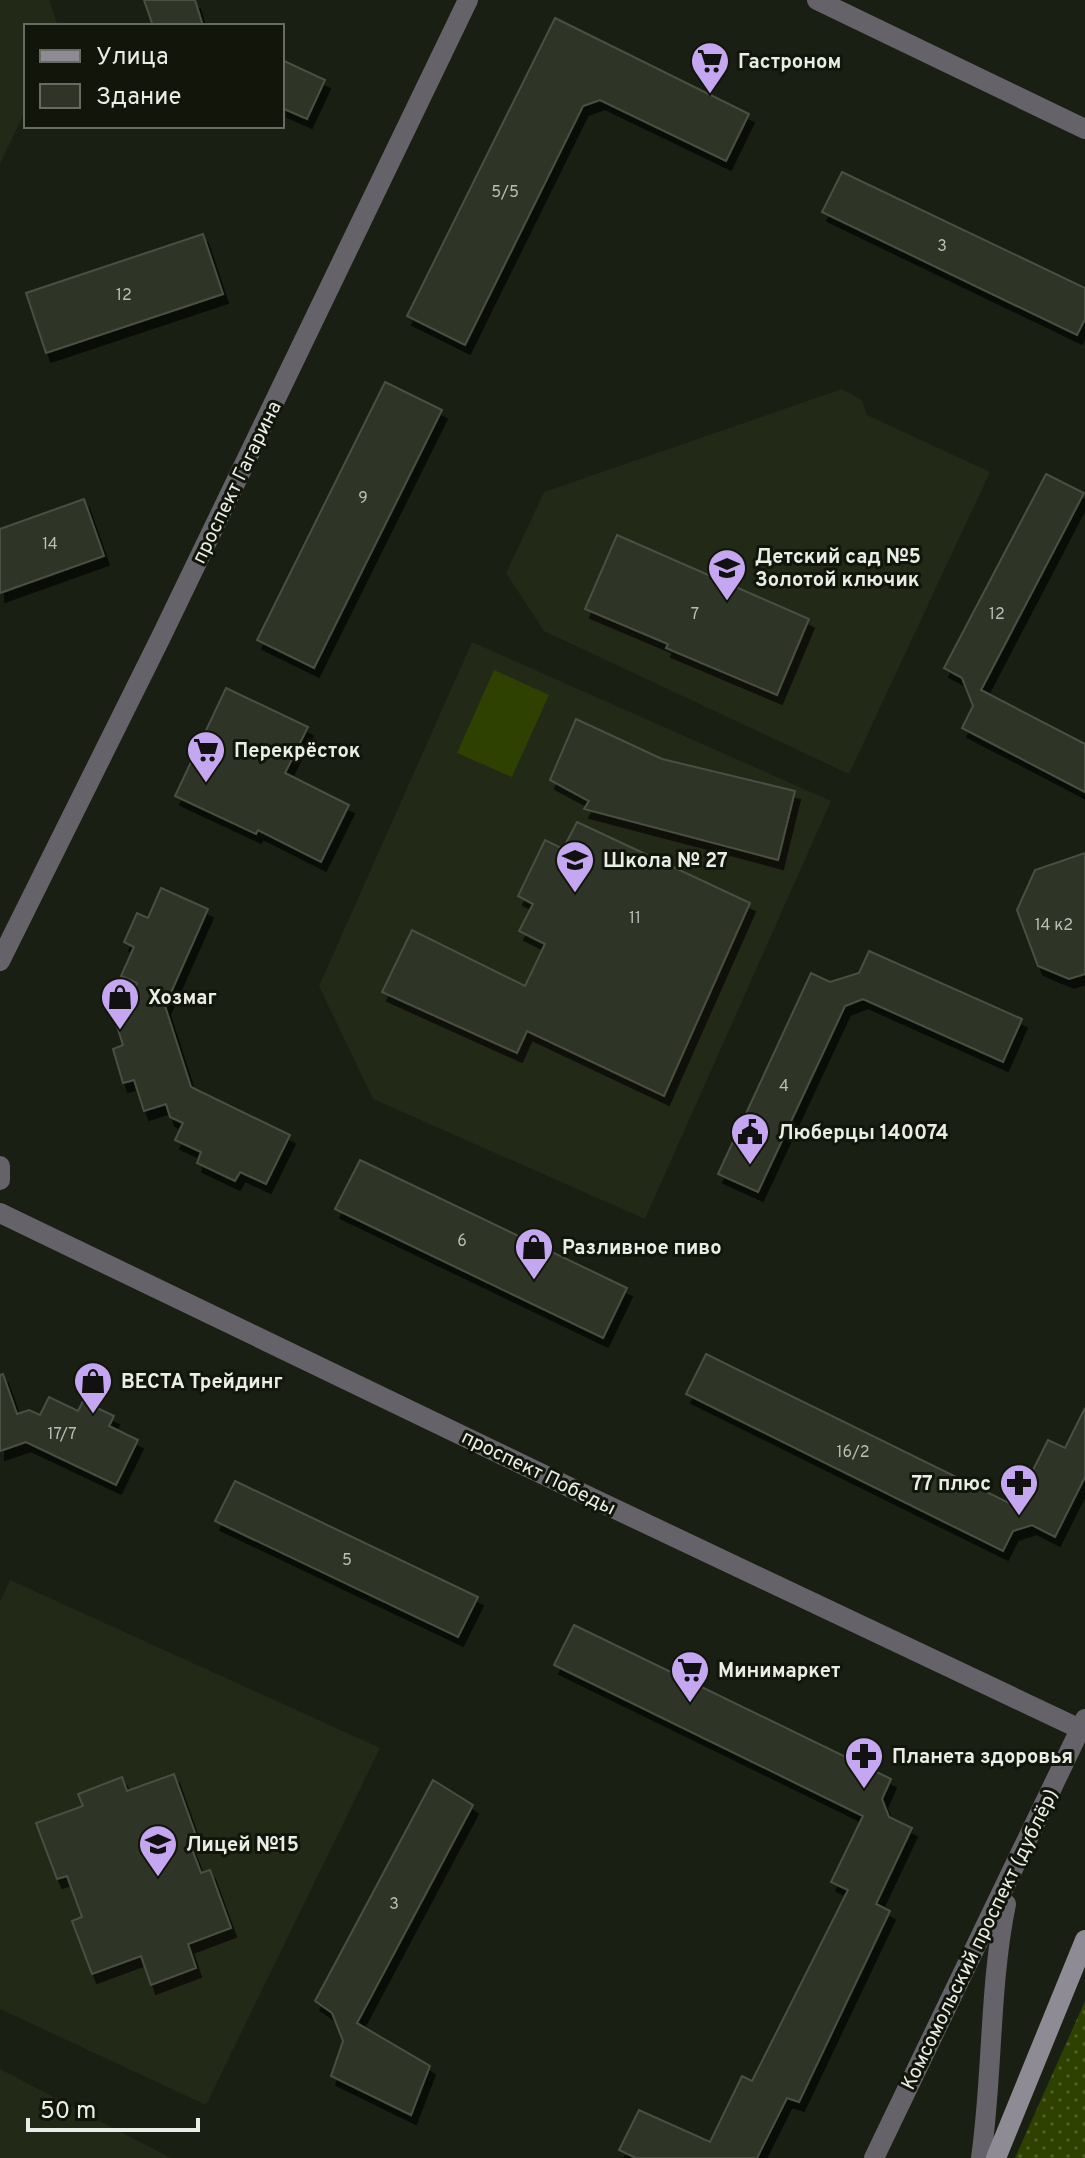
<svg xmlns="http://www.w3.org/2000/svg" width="1085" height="2158" font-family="Overpass,sans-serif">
	<defs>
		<pattern id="grass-dots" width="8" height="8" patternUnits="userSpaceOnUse" patternTransform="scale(2)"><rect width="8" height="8" fill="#2e4100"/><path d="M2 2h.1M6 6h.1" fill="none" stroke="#4c5d25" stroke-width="1.8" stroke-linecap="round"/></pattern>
		<filter id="shadow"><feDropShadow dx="5" dy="9" stdDeviation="0" flood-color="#0009"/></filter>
	</defs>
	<rect width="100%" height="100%" fill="#1a1f13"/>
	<g fill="#222917">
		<polygon points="0,0 49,0 58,26 26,26 26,109 0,164"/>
		<polygon points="842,389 862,400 867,415 990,472 849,774 544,631 506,573 544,492"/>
		<polygon points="472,642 831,801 645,1219 373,1099 319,986"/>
		<polygon points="10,1580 380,1748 206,2105 0,2009 0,1602"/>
		<polygon points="0,2069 171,2158 0,2158"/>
	</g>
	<polygon fill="url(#grass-dots)" points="1085,2001 1085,2158 1015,2158"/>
	<polygon fill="#2e4100" points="494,670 549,695 512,777 457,753"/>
	<g fill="#2f3427" stroke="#4a4f42" stroke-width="2" filter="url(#shadow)">
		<polygon points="144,0 195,0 203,26 153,26"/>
		<polygon points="555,18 749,114 726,161 600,100 583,106 465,345 407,316"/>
		<polygon points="282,60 325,80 307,119 282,108"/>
		<polygon points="842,172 1085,288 1085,319 1077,335 822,212"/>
		<polygon points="203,234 223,294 46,353 26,293"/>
		<polygon points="385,382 442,410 314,668 257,640"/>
		<polygon points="1046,474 1084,493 981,690 1085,744 1085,792 962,728 973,706 962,678 944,668"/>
		<polygon points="84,499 104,556 0,593 0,529"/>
		<polygon points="617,535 809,619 777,695 666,648 668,644 585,609"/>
		<polygon points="226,688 308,727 285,773 349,805 321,862 258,830 256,834 175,796"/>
		<polygon points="576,719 662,759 795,791 778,860 584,809 589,801 550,780"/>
		<polygon points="577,822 750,903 664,1096 527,1031 517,1053 382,992 412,930 525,986 545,944 519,931 533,904 518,896 545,840 563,849"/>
		<polygon points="1085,853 1085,974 1069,979 1038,966 1017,910 1035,870"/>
		<polygon points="161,888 208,909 165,1006 191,1087 290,1135 266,1184 240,1172 235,1181 197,1163 201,1152 175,1140 183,1123 170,1117 166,1104 144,1111 134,1080 123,1083 113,1049 123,1045 114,1017 134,1011 130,998 137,983 121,976 134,947 124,942 137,913 148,918"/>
		<polygon points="869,951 1022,1019 1003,1062 863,999 845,1006 758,1192 718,1174 811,973 830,982 859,973"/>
		<polygon points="360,1160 627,1288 603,1338 335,1209"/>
		<polygon points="706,1354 1015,1506 1048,1440 1065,1448 1085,1408 1085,1477 1055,1537 1032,1525 1013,1531 1003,1551 686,1394"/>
		<polygon points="3,1374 17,1414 29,1410 40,1415 49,1397 78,1411 83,1401 114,1416 109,1426 138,1440 116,1485 26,1442 0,1451 0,1375"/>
		<polygon points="235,1481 478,1597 458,1637 215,1521"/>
		<polygon points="574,1625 891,1779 882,1799 889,1817 912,1828 876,1904 890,1911 799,2102 787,2098 757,2158 636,2158 619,2150 639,2110 710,2142 742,2076 752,2081 848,1890 831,1882 863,1816 554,1665"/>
		<polygon points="174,1774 195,1833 187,1836 201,1873 210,1870 231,1928 188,1944 196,1968 151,1985 141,1956 92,1974 72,1921 82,1917 67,1876 57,1879 36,1823 83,1806 78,1794 122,1777 127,1791"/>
		<polygon points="433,1780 473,1805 357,2023 430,2066 411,2115 331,2076 343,2041 332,2013 315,2001"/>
	</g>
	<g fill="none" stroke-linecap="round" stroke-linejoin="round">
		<g stroke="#656369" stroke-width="20">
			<polyline points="817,0 1085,129"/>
			<polyline points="0,961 161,637 468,0"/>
			<polyline points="0,1166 0,1180"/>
			<polyline points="0,1213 594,1499 1080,1729"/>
			<polyline points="874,2158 1085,1719"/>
			<path d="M981 2158C993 2074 989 1987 1006 1904"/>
		</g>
		<polyline stroke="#8f8b95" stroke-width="20" points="996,2158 1085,1940"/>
	</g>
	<defs>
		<symbol id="supermarket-pin" viewBox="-11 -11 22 30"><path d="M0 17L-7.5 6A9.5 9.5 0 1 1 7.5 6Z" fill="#c5a7f1" stroke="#11150a"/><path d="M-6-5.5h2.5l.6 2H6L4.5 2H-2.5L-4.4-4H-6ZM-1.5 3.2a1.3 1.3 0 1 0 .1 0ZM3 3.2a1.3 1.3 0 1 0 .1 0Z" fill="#111"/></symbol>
		<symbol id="school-pin" viewBox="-11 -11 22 30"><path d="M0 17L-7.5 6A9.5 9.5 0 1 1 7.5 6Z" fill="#c5a7f1" stroke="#11150a"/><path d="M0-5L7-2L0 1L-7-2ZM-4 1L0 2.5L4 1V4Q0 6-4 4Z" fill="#111"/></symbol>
		<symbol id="shop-pin" viewBox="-11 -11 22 30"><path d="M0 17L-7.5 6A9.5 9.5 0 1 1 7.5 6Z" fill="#c5a7f1" stroke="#11150a"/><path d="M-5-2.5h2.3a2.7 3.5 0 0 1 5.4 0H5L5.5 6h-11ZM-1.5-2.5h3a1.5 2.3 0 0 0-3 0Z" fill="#111"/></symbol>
		<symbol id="civic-pin" viewBox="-11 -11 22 30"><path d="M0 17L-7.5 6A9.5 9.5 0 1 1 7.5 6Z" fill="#c5a7f1" stroke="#11150a"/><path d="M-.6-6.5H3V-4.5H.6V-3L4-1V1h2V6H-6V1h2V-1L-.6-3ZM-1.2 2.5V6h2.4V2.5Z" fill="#111"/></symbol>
		<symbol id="pharmacy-pin" viewBox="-11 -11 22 30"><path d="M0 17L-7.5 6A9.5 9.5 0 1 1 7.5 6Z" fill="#c5a7f1" stroke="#11150a"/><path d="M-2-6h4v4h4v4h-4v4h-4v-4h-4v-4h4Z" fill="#111"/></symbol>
	</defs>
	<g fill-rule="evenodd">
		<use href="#supermarket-pin" x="688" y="39" width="44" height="60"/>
		<use href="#school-pin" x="705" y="546" width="44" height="60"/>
		<use href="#supermarket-pin" x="184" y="728" width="44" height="60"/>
		<use href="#school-pin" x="553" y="838" width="44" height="60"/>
		<use href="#shop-pin" x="98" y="975" width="44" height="60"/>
		<use href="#civic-pin" x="728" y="1110" width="44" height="60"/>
		<use href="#shop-pin" x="512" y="1225" width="44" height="60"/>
		<use href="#shop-pin" x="71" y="1359" width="44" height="60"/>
		<use href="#pharmacy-pin" x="997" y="1461" width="44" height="60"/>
		<use href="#supermarket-pin" x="668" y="1648" width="44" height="60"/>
		<use href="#pharmacy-pin" x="842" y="1734" width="44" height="60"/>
		<use href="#school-pin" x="136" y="1822" width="44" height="60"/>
	</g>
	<g text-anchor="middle" stroke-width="6" stroke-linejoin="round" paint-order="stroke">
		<g font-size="16" fill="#babfb6">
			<text x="505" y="197">5/5</text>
			<text x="942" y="251">3</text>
			<text x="124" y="300">12</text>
			<text x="363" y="503">9</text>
			<text x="50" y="549">14</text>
			<text x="695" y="619">7</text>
			<text x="997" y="619">12</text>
			<text x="635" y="923">11</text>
			<text x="1054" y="930">14 к2</text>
			<text x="784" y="1091">4</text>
			<text x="462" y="1246">6</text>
			<text x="62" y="1439">17/7</text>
			<text x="853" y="1457">16/2</text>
			<text x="347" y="1565">5</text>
			<text x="394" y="1909">3</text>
		</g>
		<g font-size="20" font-weight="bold" fill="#e9ede5" stroke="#11150a" text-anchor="start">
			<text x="738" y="68">Гастроном</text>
			<text x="755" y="563">Детский сад №5<tspan x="755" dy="23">Золотой ключик</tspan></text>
			<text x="234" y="757">Перекрёсток</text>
			<text x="603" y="867">Школа № 27</text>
			<text x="148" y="1004">Хозмаг</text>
			<text x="778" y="1139">Люберцы 140074</text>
			<text x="562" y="1254">Разливное пиво</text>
			<text x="121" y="1388">ВЕСТА Трейдинг</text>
			<text x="991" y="1490" text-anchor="end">77 плюс</text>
			<text x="718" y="1677">Минимаркет</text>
			<text x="892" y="1763">Планета здоровья</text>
			<text x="186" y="1851">Лицей №15</text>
		</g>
		<g font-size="20" fill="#e9ede5" stroke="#11150a">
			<text transform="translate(236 482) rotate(-64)" y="7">проспект Гагарина</text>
			<text transform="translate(539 1472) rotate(26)" y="7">проспект Победы</text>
			<text transform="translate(979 1939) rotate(-64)" y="7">Комсомольский проспект (дублёр)</text>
		</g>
	</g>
	<rect x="24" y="24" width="260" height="104" fill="#11150a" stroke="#676b62" stroke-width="2"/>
	<rect x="40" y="50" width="40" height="12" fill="#8f8b95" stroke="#676b62" stroke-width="2"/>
	<text x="96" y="64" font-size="24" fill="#e9ede5">Улица</text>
	<rect x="40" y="84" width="40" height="24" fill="#2f3427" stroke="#676b62" stroke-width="2"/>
	<text x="96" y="104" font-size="24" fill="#e9ede5">Здание</text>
	<path d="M28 2118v12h170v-12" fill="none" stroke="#e9ede5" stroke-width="4"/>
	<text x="40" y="2118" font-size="24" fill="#e9ede5" stroke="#11150a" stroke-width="6" paint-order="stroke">50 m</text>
</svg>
